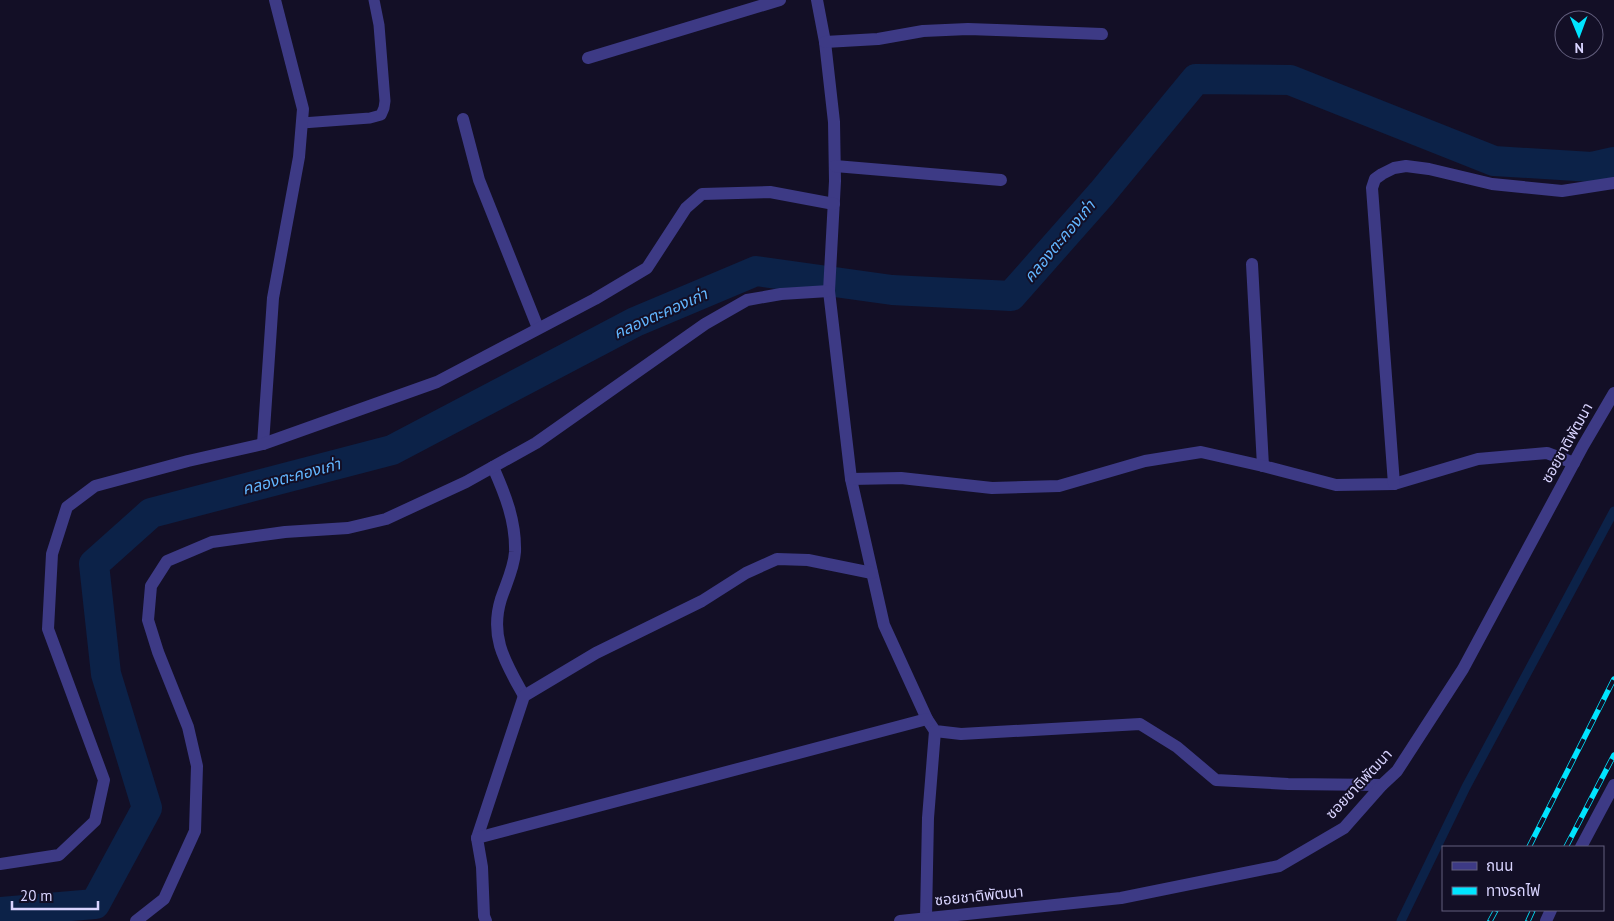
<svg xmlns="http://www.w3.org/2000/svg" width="1614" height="921" font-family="'PT Sans','Noto Sans Thai',sans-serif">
	<rect width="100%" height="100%" fill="#130f26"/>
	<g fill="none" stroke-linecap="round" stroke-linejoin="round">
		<polyline stroke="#0c2248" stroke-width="9" points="1401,921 1466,787 1614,511"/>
		<polyline stroke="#0c2248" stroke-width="30" points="0,912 95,904 147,808 106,674 94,564 151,513 392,450 635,322 756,271 892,290 1011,296 1102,193 1196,79 1290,80 1494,161 1592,167 1614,162"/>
		<polyline stroke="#3d3a85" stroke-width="11" points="302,123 370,118 381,115 384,108 385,101 379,25 374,0"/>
		<g stroke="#3d3a85" stroke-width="12">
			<polyline points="817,0 825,42 834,122 835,181 829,291 851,479 884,625 927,719 935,731 961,734 1140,724 1177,747 1216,780 1288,784 1382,785"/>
			<polyline points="825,42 878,39 923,31 968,29 1102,34"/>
			<polyline points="588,58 780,0"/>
			<polyline points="463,119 479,180 538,328"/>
			<polyline points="835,166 1001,180"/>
			<polyline points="1252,264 1263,466"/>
			<polyline points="263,444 273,298 299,157 303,109 275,0"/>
			<path d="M493 467C505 494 516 521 515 552 514 568 506 584 501 599 489 638 506 663 524 696"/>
			<polyline points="851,479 901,478 992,488 1059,486 1145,461 1201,452 1263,466 1336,485 1394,484 1478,459 1547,453 1574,463"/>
			<polyline points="1394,484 1372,188 1375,179 1382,174 1394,168 1406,166 1429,169 1492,184 1562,191 1614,183"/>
			<polyline points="477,838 524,696 596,653 702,601 746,573 777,559 808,560 872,573"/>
			<polyline points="1581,847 1614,785"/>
			<polyline points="0,864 59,855 95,821 104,780 48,629 52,554 67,507 95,486 188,461 263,444 437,382 595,299 647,268 686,208 702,194 770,192 834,204"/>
			<polyline points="926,918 928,818 935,731"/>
			<polyline points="136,921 164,899 195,831 197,766 188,727 158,652 148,620 151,586 167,561 212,542 285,532 348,528 386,519 466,482 536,443 705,324 747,300 781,294 829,291"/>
			<polyline points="486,921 484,916 482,867 477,838 927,719"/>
			<polyline points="900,921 1121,898 1279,866 1344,828 1382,785 1397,771 1463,669 1583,446 1614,393"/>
			<polyline points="1546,921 1551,910"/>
		</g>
		<defs>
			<g id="rail">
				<polyline points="1529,847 1614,679"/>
				<polyline points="1566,847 1614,755"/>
				<polyline points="1490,921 1496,910"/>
				<polyline points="1528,921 1533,910"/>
			</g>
		</defs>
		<use href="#rail" stroke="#00e5ff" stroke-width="5.5"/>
		<use href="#rail" stroke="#130f26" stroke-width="4" stroke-dasharray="11" stroke-linecap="butt"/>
	</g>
	<g text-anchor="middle" stroke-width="4" stroke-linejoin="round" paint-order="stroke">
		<g font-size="15" fill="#d9d4ff" stroke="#130f26">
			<text transform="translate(1567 443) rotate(-61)" y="5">ซอยชาติพัฒนา</text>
			<text transform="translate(1359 784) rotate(-47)" y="5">ซอยชาติพัฒนา</text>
			<text transform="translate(979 896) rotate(-6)" y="5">ซอยชาติพัฒนา</text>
		</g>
		<g font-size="16" font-style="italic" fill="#62b6ff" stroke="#130f26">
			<text transform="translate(1059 241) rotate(-50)" y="6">คลองตะคองเก่า</text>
			<text transform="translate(660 313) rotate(-24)" y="6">คลองตะคองเก่า</text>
			<text transform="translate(291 476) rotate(-15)" y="6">คลองตะคองเก่า</text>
		</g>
	</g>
	<rect x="1442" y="846" width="162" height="65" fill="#130f26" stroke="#625e7d"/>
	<rect x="1452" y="862" width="25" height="8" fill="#3d3a85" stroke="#625e7d"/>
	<text x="1486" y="871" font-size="15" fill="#d9d4ff">ถนน</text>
	<rect x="1452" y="887" width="25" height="8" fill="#00e5ff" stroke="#625e7d"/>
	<text x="1486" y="896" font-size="15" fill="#d9d4ff">ทางรถไฟ</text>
	<g transform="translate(1579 35) rotate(179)"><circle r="24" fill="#130f26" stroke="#625e7d"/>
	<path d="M0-4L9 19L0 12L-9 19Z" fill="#00e5ff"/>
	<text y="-8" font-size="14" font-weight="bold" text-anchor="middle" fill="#d9d4ff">N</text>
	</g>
	<path d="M12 901v8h86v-8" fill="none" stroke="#d9d4ff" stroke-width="2.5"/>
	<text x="20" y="901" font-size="15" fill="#d9d4ff" stroke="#130f26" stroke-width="4" paint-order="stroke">20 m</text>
</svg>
